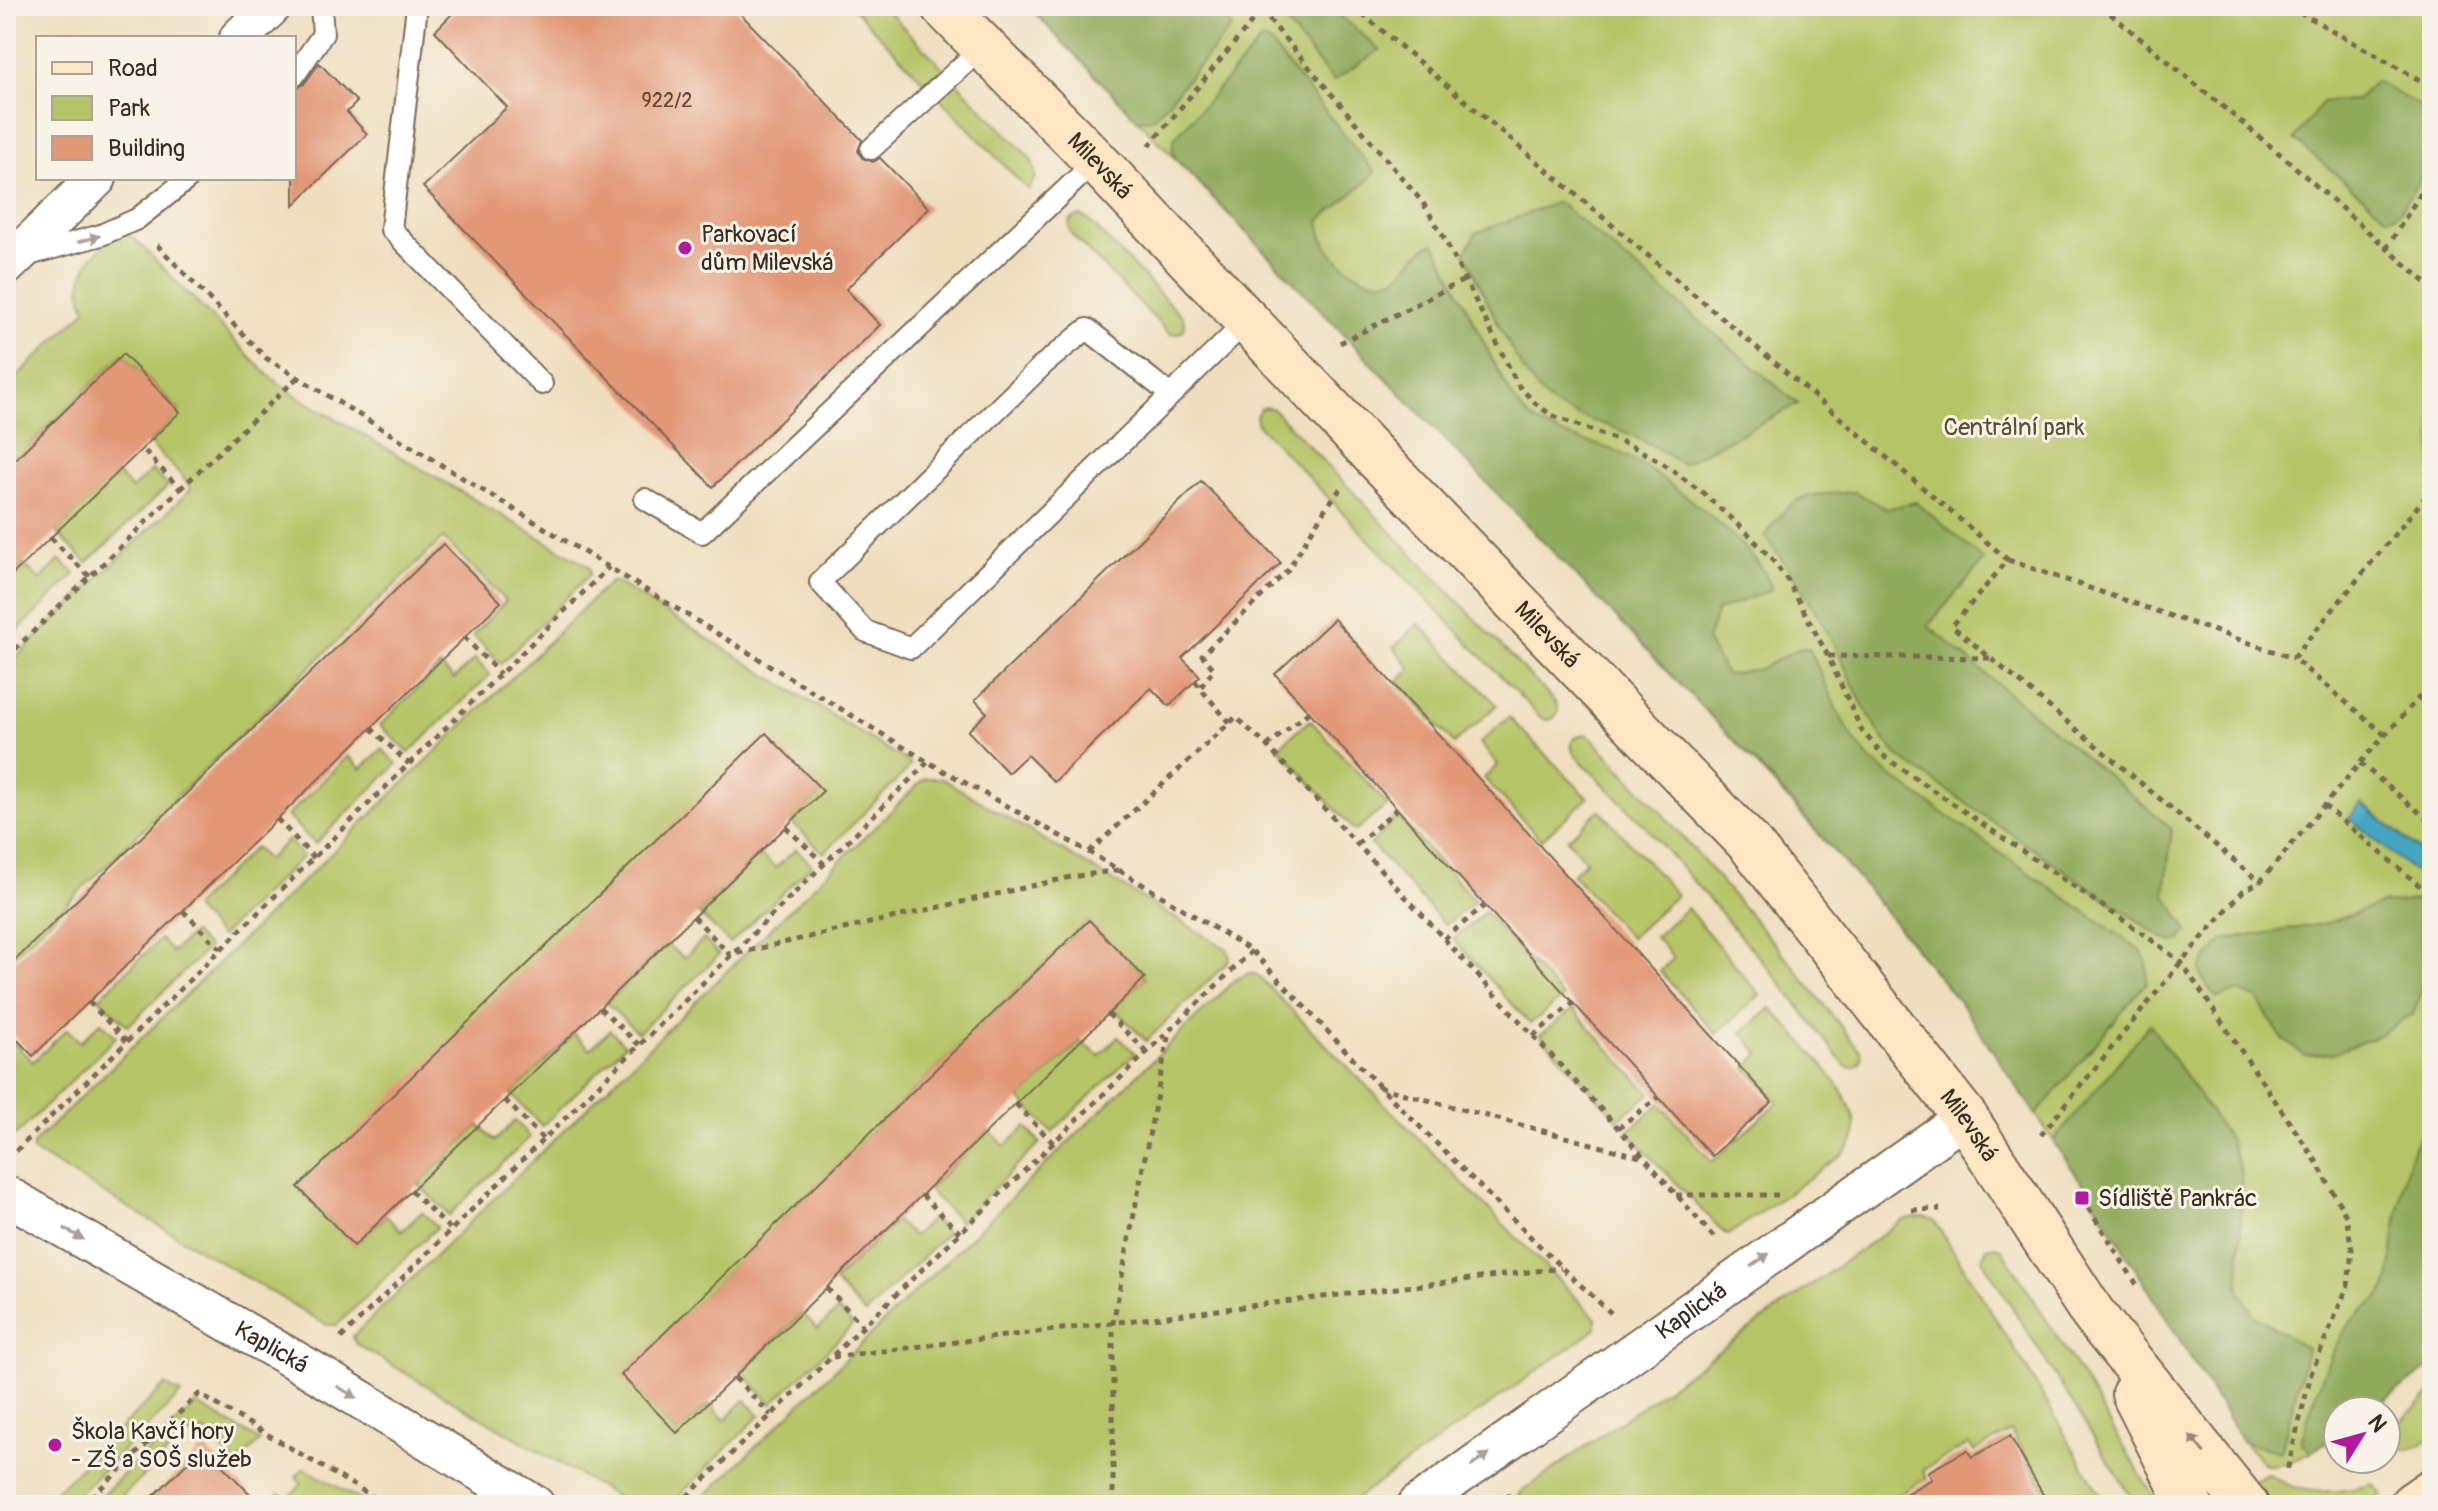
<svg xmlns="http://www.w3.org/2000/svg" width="2438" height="1511" font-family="Pangolin,sans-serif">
	<rect width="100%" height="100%" fill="#f7f3e8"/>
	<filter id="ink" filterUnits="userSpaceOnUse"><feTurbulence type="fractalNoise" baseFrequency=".0125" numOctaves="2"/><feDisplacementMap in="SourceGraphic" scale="16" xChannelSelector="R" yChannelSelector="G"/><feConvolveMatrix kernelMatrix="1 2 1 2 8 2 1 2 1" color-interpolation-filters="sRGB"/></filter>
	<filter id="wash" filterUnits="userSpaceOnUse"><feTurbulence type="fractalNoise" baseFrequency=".006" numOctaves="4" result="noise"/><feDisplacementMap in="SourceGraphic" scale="32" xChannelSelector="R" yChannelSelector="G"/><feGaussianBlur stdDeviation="1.8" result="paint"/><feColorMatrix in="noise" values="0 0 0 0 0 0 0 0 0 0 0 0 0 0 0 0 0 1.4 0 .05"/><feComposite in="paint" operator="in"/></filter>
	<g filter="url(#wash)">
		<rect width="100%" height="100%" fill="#efdebe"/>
		<g fill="#b5c466" stroke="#787742" stroke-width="2">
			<polygon points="851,6 883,6 1029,157 1033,163 1036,177 1028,190"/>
			<path d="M1028 6H2432V861L2362 803 2349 818 2432 886V1365L2370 1411H2338V1434C2315 1449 2293 1467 2265 1465L2243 1442 2087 1190 1964 1008 1863 884 1728 733Z"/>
			<path d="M1081 216 1087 219 1182 316 1185 323 1184 330 1177 334H1170L1072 235C1066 226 1069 216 1081 216Z"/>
			<path d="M122 226 269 376 298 397 585 564 589 567 590 574 501 664 473 635 506 601 443 538 6 963V667L191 489 180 474 149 443 180 411 123 354 6 468V387L86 310C70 270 98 252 122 226Z"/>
			<path d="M1266 407 1273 409 1556 703 1558 712C1554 720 1548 722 1541 718L1258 425 1256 416 1260 409Z"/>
			<polygon points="152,470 168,486 87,563 56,532 116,473 132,489"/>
			<polygon points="60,560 75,574 6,642 6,581 24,564 40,580"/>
			<polygon points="610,582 616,582 911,764 906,771 824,853 791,822 823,791 298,1187 354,1245 386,1216 402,1231 422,1212 437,1227 337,1325 327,1325 33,1151 33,1145 41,1136"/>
			<polygon points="1419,624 1497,705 1454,744 1397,681 1411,669 1394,647"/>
			<polygon points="475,659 490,675 409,753 380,725 440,666 454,679"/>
			<polygon points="1509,717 1588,798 1541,840 1484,778 1498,765 1480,743"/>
			<polygon points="1310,720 1388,805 1355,831 1278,747"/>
			<path d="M1585 734 1592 738 1662 813 1791 963 1861 1052C1863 1063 1856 1070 1845 1066L1775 976 1647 828 1575 755C1568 745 1572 736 1585 734Z"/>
			<polygon points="382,749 397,764 315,844 287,816 348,756 361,769"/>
			<polygon points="925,778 941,778 1227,949 1230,956 1227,963 1146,1041 1114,1008 1145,978 1088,921 622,1375 677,1433 709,1404 725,1420 745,1400 760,1415 670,1505 630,1505 356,1344 353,1337 354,1335"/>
			<polygon points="1600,810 1677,895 1630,938 1572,874 1586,861 1567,839"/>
			<polygon points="1397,816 1475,901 1445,925 1371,844"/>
			<polygon points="288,840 303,856 220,937 193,907 255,847 267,860"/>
			<polygon points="796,849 812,865 730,943 698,913 759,854 776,868"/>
			<polygon points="1687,908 1760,995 1716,1034 1660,971 1674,958 1655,937"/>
			<polygon points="1485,912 1563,998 1530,1024 1453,939"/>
			<polygon points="193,933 208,948 128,1026 99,998 160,939 172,952"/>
			<polygon points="704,939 719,955 638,1033 606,1003 666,944 684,958"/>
			<polygon points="1249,973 1257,975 1596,1318 1596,1329 1347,1505 696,1505 1236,979"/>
			<path d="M1771 1008C1795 1035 1857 1093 1855 1129 1855 1141 1849 1148 1841 1156L1728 1235 1725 1234 1627 1132 1660 1104 1712 1162 1778 1102 1746 1068 1760 1054 1742 1033Z"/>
			<polygon points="1573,1009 1650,1094 1618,1120 1540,1035"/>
			<polygon points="101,1022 116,1037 16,1135 6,1136 6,1035 33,1062 67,1029 80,1042"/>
			<polygon points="610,1030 625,1045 542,1126 511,1094 574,1034 590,1049"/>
			<polygon points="1118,1037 1135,1053 1052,1132 1020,1099 1081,1041 1099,1056"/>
			<polygon points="515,1121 530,1137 449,1215 418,1184 479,1125 495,1141"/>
			<polygon points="1026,1127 1040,1143 960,1222 928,1190 989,1130 1005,1146"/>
			<polygon points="1923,1217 1934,1220 2029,1372 2106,1505 2053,1505 2011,1431 1974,1452 1969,1444 1923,1470 1927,1478 1879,1505 1525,1505 1519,1494 1901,1221 1910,1218"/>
			<polygon points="933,1218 947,1233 865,1314 834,1282 896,1221 913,1236"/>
			<polygon points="1995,1246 2001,1248 2079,1371 2153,1496 2152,1505 2136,1505 1982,1259 1987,1248"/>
			<polygon points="838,1310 853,1325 772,1404 741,1372 802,1313 818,1329"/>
			<polygon points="165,1385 181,1394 67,1505 42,1505"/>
			<polygon points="2432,1393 2432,1437 2409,1450 2396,1447 2390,1436 2393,1428"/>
			<polygon points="196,1404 260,1441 236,1464 204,1431 196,1439 189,1432 113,1505 92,1505"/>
			<polygon points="304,1468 369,1505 268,1505 280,1493 288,1498 302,1484 296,1476"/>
			<path d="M2267 1474C2300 1496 2336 1495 2373 1484L2383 1495 2364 1505H2278L2263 1497 2250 1483Z"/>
		</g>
		<g fill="#90aa5b" stroke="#666a3c" stroke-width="2">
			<polygon points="1028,6 1210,6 1232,27 1157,115 1148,120 1137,119"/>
			<polygon points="1291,6 1329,6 1380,50 1333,81 1286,23 1286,12"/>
			<path d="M1262 39 1269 42 1375 172 1367 181 1319 221C1321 227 1321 235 1324 240 1334 262 1372 293 1397 276 1411 266 1418 247 1435 243 1454 282 1473 321 1492 359 1503 379 1512 401 1528 416 1552 437 1596 441 1624 455 1657 471 1769 554 1771 590L1717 611 1707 640 1726 675 1759 669 1801 648H1809L1838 712 1854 740 1871 760 1903 785 2140 950 2147 962V982L2036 1115 1964 1008 1863 884 1768 776 1175 158 1172 149 1174 139Z"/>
			<polygon points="2375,81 2432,113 2432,161 2401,210 2395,216 2387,217 2294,139 2323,102 2357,100"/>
			<path d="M1558 202 1798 404 1682 464C1661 450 1640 438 1617 429 1597 421 1573 416 1554 405 1520 383 1484 292 1465 253L1476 233Z"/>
			<path d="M1856 492 1886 509 1916 502 1984 560 1928 626 2172 829 2165 894 2188 931 2180 940 2175 943 2163 938 1900 758C1869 727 1854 685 1835 646 1815 607 1792 571 1765 537 1795 489 1804 496 1856 492Z"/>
			<polygon points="2423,900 2432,908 2432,977 2423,989 2413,1014 2373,1038 2333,1053 2305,1056 2282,1038 2257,999 2240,991 2217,998 2203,979 2200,970 2206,959 2223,940 2328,923 2381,904"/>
			<polygon points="2150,1024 2230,1141 2242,1174 2239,1290 2254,1315 2307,1349 2281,1452 2243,1442 2087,1190 2053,1141"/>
			<path d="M2432 1124V1365L2370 1411H2338V1434L2310 1453 2301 1441C2312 1403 2325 1362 2346 1328 2356 1310 2385 1302 2389 1279 2395 1246 2401 1138 2432 1124Z"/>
		</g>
		<polygon fill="#44a6c4" stroke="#406871" stroke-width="2" points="2361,803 2432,861 2432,886 2349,818"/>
		<g id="blocks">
			<g fill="#e29877">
				<polygon points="460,6 733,6 862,140 858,151 862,158 873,162 880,158 929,208 846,289 880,325 713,487 423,187 507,107 435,31"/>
				<polygon points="319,63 357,102 347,112 367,134 294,205 294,89 304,84"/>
				<polygon points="123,354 180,412 6,581 6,468"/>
				<polygon points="1201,481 1281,563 1182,658 1200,676 1169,706 1151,688 1054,782 1027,755 1008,773 968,731 987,713 975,700"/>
				<polygon points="443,544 501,602 33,1056 6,1028 6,969"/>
				<polygon points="1334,619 1772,1102 1712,1156 1275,674"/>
				<polygon points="766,733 823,791 354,1246 298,1187"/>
				<polygon points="1089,920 1145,978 677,1433 621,1375"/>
				<polygon points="2010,1436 2049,1505 1886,1505 1932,1479 1928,1472 1967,1450 1972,1457"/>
				<polygon points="204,1447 261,1505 144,1505"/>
			</g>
		</g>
	</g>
	<g filter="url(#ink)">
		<use href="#blocks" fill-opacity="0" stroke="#7a6956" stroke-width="2"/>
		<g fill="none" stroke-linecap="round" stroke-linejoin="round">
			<defs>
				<g id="lane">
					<polyline points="417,6 391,229 542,384"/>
					<polyline points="294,76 323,34 321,6"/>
					<polyline points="871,149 983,47"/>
					<polyline points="25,256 101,235 137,219 189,178"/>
					<polyline points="1171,395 1087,329 1044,364 820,582 865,631 911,648 1247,321"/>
					<polyline points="645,499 702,533 1096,161"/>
				</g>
				<g id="street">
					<polyline points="239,38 272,6"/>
					<polyline points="6,266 97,178"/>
					<path id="s1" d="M6 1195 310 1369 535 1505"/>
					<path id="s2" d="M1417 1505 1965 1117"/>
				</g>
				<g id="secondary">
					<path id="s3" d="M943 6 1096 161 1371 452 1749 843 1965 1117 2093 1314 2246 1505"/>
					<polyline points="2134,1394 2190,1505"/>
					<polyline points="2412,1505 2432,1491"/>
				</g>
			</defs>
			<use href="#lane" stroke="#7a6956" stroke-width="24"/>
			<use href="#street" stroke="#7a6956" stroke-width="42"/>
			<use href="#secondary" stroke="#7a6956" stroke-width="48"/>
			<g stroke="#7a6956" stroke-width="5" stroke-dasharray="6 6" stroke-linecap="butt">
				<polyline points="1232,6 1250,23"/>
				<polyline points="1353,6 2008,560 1952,626 2260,882"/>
				<polyline points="2101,6 2286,159 2432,288"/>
				<polyline points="2289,6 2432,87"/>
				<polyline points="1261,10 1423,203 1442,234 1518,385 1535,403 1551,415 1630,445 1661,462 1702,492 1749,535 1771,558 1788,581 1828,656 1862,731 1886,758 2145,935 2181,962 2316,1161 2346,1216 2352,1250 2348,1285 2311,1374 2287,1471"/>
				<polyline points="1149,146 1265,6"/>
				<polyline points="157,245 266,358 928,762 1089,852 1252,951 1379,1086 1562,1268 1611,1313"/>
				<polyline points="2386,249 2432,175"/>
				<polyline points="1340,343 1464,280"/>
				<polyline points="180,489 298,377"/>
				<polyline points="51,538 90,577"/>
				<polyline points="2008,560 2293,658"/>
				<polyline points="464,637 500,674"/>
				<polyline points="1828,656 1992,658"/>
				<polyline points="6,658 180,489 143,449"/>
				<polyline points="1195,681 1200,688"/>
				<polyline points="1230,723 1200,688 1214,669 1202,655 1288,570 1325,509 1341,488"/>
				<polyline points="371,728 409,764"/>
				<polyline points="2385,735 2293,658 2432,489"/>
				<polyline points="1267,746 1309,712"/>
				<polyline points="2360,763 2432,823"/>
				<polyline points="2324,805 2432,896"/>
				<polyline points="277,819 314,858"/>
				<polyline points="786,827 824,864"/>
				<polyline points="1357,844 1397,809"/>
				<polyline points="1089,852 1236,717 1267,746 1618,1128 1717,1241"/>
				<polyline points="183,911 221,949"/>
				<polyline points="694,917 730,955 1071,877 1119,870"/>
				<polyline points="1444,939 1484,906"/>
				<polyline points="89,1002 127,1042"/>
				<polyline points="600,1008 639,1045"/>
				<polyline points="1108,1014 1147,1052"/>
				<polyline points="1533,1036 1573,1003"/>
				<polyline points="1379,1087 1644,1158"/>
				<polyline points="505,1100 543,1139"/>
				<polyline points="1016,1104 1053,1143"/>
				<polyline points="1618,1128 1659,1097"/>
				<polyline points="2041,1135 2181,962 2243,891 2260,882 2360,763 2432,683"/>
				<polyline points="16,1151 609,567"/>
				<polyline points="411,1191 450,1229"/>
				<polyline points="922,1195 960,1233"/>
				<polyline points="1676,1195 1778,1195"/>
				<polyline points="2082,1198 2139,1288"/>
				<polyline points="1912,1210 1940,1209"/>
				<polyline points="827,1288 863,1326"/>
				<polyline points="341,1338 928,762"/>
				<polyline points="833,1357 1561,1268"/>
				<polyline points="735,1378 771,1415"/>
				<polyline points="1507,1494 1513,1505"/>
				<polyline points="83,1505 199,1394 387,1505"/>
				<polyline points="678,1505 1252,951"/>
				<polyline points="1113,1505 1113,1323 1169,1032"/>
			</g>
			<use href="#lane" stroke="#fff" stroke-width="20"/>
			<use href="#street" stroke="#fff" stroke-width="38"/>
			<use href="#secondary" stroke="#fce6c4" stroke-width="44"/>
		</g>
		<defs><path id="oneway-solid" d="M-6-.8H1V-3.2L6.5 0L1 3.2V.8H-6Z" transform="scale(2)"/></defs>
		<g fill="#a79f9a">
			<use href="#oneway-solid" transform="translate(89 239) rotate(-16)"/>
			<use href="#oneway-solid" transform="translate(74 1234) rotate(30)"/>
			<use href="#oneway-solid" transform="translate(1760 1260) rotate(-35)"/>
			<use href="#oneway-solid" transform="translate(347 1392) rotate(31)"/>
			<use href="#oneway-solid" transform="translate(1480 1460) rotate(-35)"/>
		</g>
		<use fill="#9c8871" href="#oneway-solid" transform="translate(2197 1444) rotate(-129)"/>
	</g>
	<g fill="#b5179e" stroke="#f7f3e8" stroke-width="3">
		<circle cx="685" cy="248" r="8"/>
		<rect x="2074" y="1190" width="16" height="16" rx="4"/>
		<circle cx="55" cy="1445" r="8"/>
	</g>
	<g text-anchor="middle" stroke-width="6" stroke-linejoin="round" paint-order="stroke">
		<g font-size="20" fill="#654634">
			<text x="667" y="107">922/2</text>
		</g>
		<g font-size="24" fill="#3b2a1e" stroke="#f7f3e8">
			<text dy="8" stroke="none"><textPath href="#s3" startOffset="224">Milevská</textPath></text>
			<text dy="8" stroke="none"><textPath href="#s3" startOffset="872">Milevská</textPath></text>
			<text dy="8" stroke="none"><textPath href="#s3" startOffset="1520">Milevská</textPath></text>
			<text dy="8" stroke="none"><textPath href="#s2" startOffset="336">Kaplická</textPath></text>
			<text dy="8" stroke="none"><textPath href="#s1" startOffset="306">Kaplická</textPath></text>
		</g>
		<g font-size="24" fill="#3b2a1e" stroke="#f7f3e8" text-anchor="start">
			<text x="701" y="242">Parkovací<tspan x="701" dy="28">dům Milevská</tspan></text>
			<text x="2098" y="1206">Sídliště Pankrác</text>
			<text x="71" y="1439">Škola Kavčí hory<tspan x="71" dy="28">- ZŠ a SOŠ služeb</tspan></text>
		</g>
		<g font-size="24" fill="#5a5030" stroke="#f7f3e8">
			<text x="2014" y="435">Centrální park</text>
		</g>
	</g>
	<rect width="2438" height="1511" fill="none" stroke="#f7f3e8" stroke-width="32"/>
	<rect x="36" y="36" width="260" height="144" fill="#f7f3e8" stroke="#aca397" stroke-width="2"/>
	<rect x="52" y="62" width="40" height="12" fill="#fce6c4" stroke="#aca397" stroke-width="2"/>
	<text x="108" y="76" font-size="24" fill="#3b2a1e">Road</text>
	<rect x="52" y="96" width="40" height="24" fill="#b5c466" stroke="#aca397" stroke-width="2"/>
	<text x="108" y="116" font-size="24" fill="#3b2a1e">Park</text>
	<rect x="52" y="136" width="40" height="24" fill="#e29877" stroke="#aca397" stroke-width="2"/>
	<text x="108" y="156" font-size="24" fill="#3b2a1e">Building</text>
	<g transform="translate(2362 1435) rotate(53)"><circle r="38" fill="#f7f3e8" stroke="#aca397" stroke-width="2"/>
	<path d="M0-6L14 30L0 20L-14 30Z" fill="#b5179e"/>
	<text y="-12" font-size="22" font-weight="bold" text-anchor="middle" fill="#3b2a1e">N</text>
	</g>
</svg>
